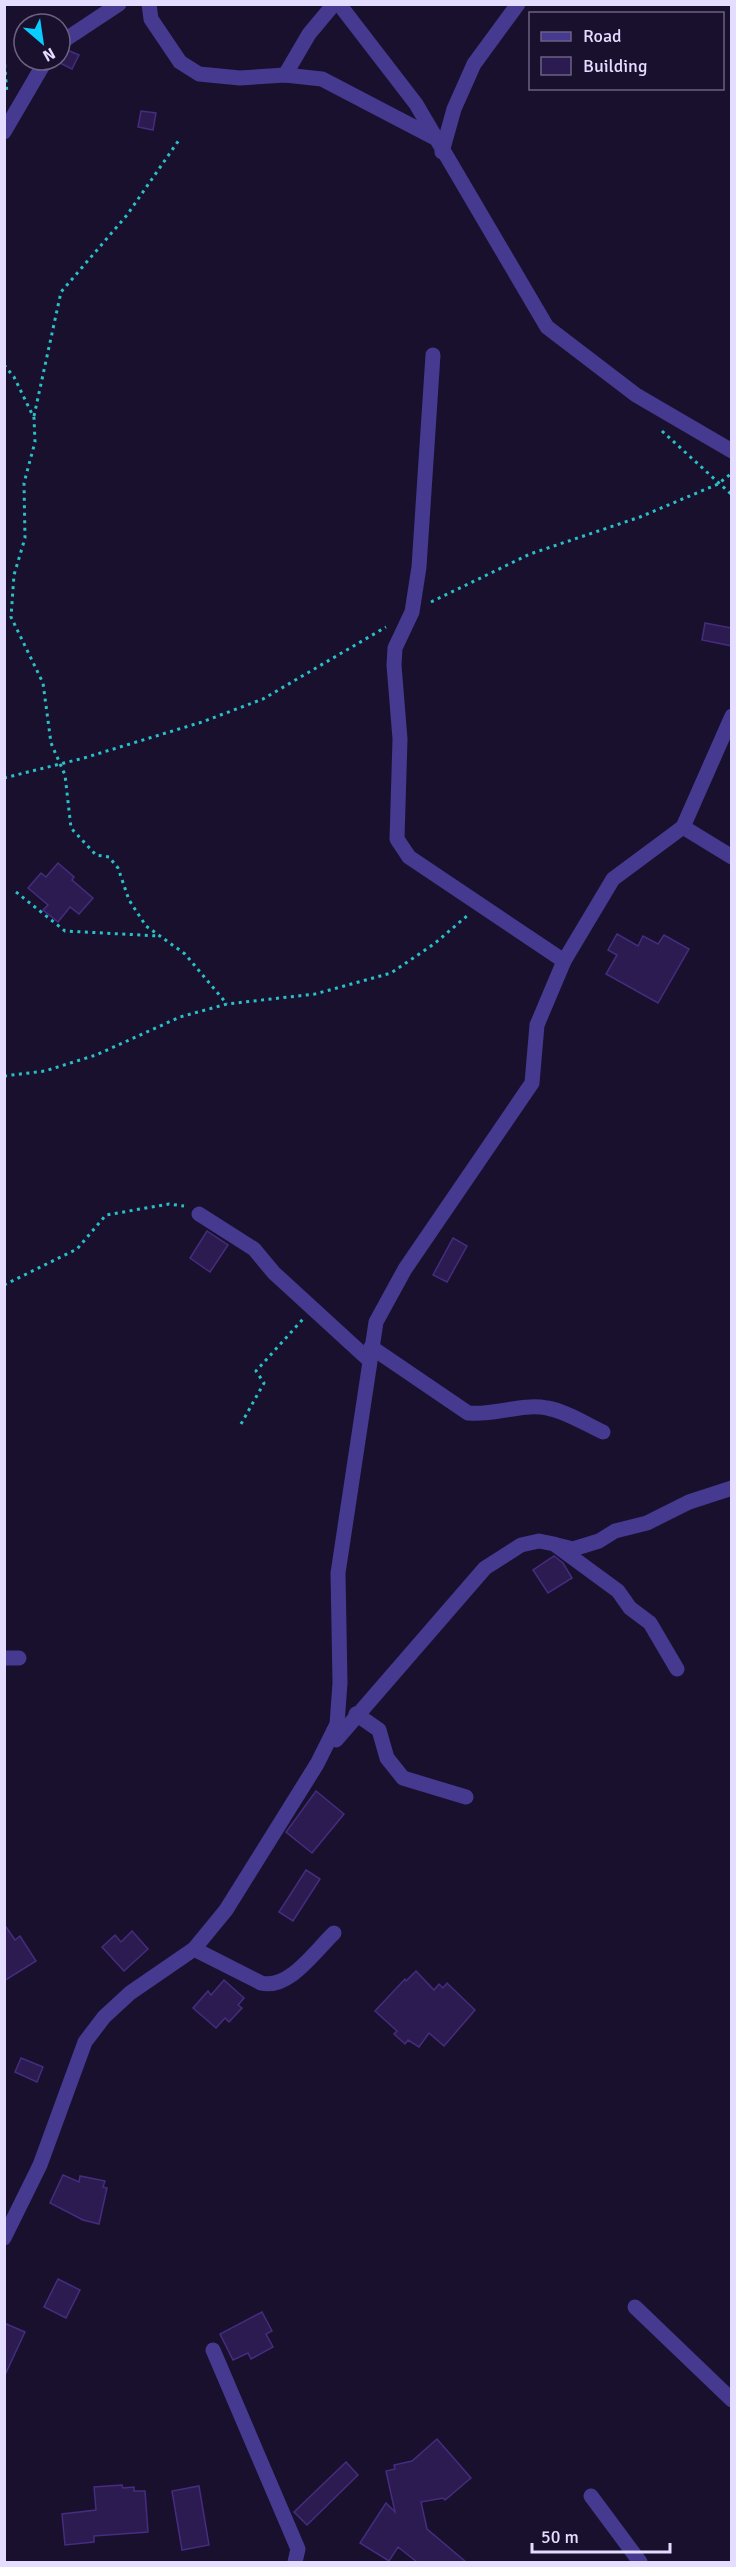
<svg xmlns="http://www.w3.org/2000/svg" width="736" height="2567" font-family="Signika,sans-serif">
	<rect width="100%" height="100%" fill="#19102e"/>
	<g fill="#2b1b51" stroke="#452c7e" stroke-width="1.5">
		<polygon points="67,50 79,55 72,69 60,63 60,53"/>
		<polygon points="141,111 156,113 153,130 138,127"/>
		<polygon points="705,623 732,628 732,646 702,640"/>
		<polygon points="58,863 74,877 72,880 93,898 79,914 70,907 58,922 43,910 48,905 28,888 41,873 46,877"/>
		<polygon points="617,934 638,946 643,936 658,944 664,935 689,949 658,1003 606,974 617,955 608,950"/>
		<polygon points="207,1231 228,1245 210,1272 190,1258"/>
		<polygon points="453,1238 467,1246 447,1282 433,1275"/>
		<polygon points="554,1556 563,1563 572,1578 548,1593 533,1570"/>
		<polygon points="316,1791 344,1814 312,1853 286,1832"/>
		<polygon points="306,1870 320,1879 293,1921 279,1912"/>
		<polygon points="4,1924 15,1940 20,1936 36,1961 4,1981"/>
		<polygon points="132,1931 148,1949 124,1971 102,1947 115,1935 121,1942"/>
		<polygon points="416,1971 434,1990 439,1984 443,1988 447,1983 475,2010 444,2046 429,2033 419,2047 408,2040 405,2044 394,2034 397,2031 375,2011 405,1979 406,1981"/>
		<polygon points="224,1980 244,1998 238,2005 242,2008 229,2022 225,2018 216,2028 193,2008 208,1991 211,1995"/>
		<polygon points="21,2058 43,2067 37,2082 15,2072"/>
		<polygon points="63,2175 79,2182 80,2176 105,2181 103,2187 107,2188 99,2224 83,2220 50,2203"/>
		<polygon points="58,2279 80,2290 66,2318 44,2307"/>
		<polygon points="262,2312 272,2331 266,2334 273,2347 251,2359 248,2353 233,2360 220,2334"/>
		<polygon points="4,2323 25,2332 4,2377"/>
		<polygon points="437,2439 471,2478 445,2500 443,2498 421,2502 427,2529 466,2562 417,2562 398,2547 389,2561 360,2543 386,2503 395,2512 386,2471 395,2469 394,2465 412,2461"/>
		<polygon points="346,2462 358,2475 307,2525 294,2512"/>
		<polygon points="122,2485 123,2488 134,2487 134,2491 145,2491 148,2532 94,2536 94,2542 65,2545 62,2514 96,2510 94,2487"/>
		<polygon points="199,2486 209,2545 182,2550 172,2491"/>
	</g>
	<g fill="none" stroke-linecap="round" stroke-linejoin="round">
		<g stroke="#29c0c7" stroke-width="3" stroke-dasharray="3 4.5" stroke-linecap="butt">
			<polyline points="4,57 7,94"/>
			<polyline points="4,365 14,377 34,418 35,442 24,483 25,538 14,575 11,617 43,683 51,743 65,775 71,828 96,855 109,857 118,868 129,900 146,926 185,954 227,1004"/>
			<polyline points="34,416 61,292 127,215 179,140"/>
			<polyline points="662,431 732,495"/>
			<polyline points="431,602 530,554 640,517 718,484 732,473"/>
			<polyline points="4,778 84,758 202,722 263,699 386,627"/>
			<polyline points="16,892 65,931 159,936"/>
			<polyline points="4,1076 45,1071 96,1055 180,1017 227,1004 315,994 391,973 434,944 468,915"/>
			<polyline points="4,1285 77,1249 106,1215 169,1204 184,1206"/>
			<polyline points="241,1424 264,1383 256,1371 303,1319"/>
		</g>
		<g stroke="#453990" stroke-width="15">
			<polyline points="149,4 151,19 180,62 199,74 240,78 285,75 322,79 435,138"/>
			<polyline points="339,4 416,104 547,327 636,395 732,451"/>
			<polyline points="60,43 119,4"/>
			<polyline points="285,75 309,34 334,4"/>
			<polyline points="4,132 46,60"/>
			<polyline points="442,152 454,109 474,64 518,4"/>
			<polyline points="433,355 419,567 412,612 395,648 394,665 400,739 397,839 409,857 564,961"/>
			<polyline points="683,827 732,857"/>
			<polyline points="199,1214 254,1249 274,1273 369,1360"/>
			<path d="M371 1347 468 1413C494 1416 521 1403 547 1408 565 1411 586 1424 603 1432"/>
			<polyline points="557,1545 573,1549 599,1541 615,1531 647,1523 689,1502 732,1488"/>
			<polyline points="4,1658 19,1658"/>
			<polyline points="356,1714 379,1730 387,1758 403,1778 466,1797"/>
			<polyline points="336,1740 485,1568 521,1545 539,1541 554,1544 618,1591 630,1608 650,1623 677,1669"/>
			<path d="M194 1949 261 1983C289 1990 315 1951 334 1933"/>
			<polyline points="4,2238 40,2165 85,2042 104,2017 130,1993 194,1949 226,1910 317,1764 337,1724 340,1683 338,1573 376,1322 405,1269 532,1083 537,1025 564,961 613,879 683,827 732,716"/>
			<polyline points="635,2307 732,2400"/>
			<polyline points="213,2350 298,2549 295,2562"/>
			<polyline points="591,2496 640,2562"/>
		</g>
	</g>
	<rect width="736" height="2567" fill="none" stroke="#e5ddff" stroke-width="12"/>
	<rect x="529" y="12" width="195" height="78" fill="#19102e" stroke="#6b6282" stroke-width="1.5"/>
	<rect x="541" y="32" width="30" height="9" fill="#453990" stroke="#6b6282" stroke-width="1.5"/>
	<text x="583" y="42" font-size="18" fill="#e5ddff">Road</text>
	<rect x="541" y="57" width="30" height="18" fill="#2b1b51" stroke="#6b6282" stroke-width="1.5"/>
	<text x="583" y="72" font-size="18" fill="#e5ddff">Building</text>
	<g transform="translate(42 42) rotate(151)"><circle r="28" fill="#19102e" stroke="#6b6282" stroke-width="1.5"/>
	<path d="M0-4.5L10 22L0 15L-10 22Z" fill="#09cdff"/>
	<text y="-9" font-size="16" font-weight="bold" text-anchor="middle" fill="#e5ddff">N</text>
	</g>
	<path d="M532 2543v9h138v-9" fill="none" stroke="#e5ddff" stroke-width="3"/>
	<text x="541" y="2543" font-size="18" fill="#e5ddff" stroke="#19102e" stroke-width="4.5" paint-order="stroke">50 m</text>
</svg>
